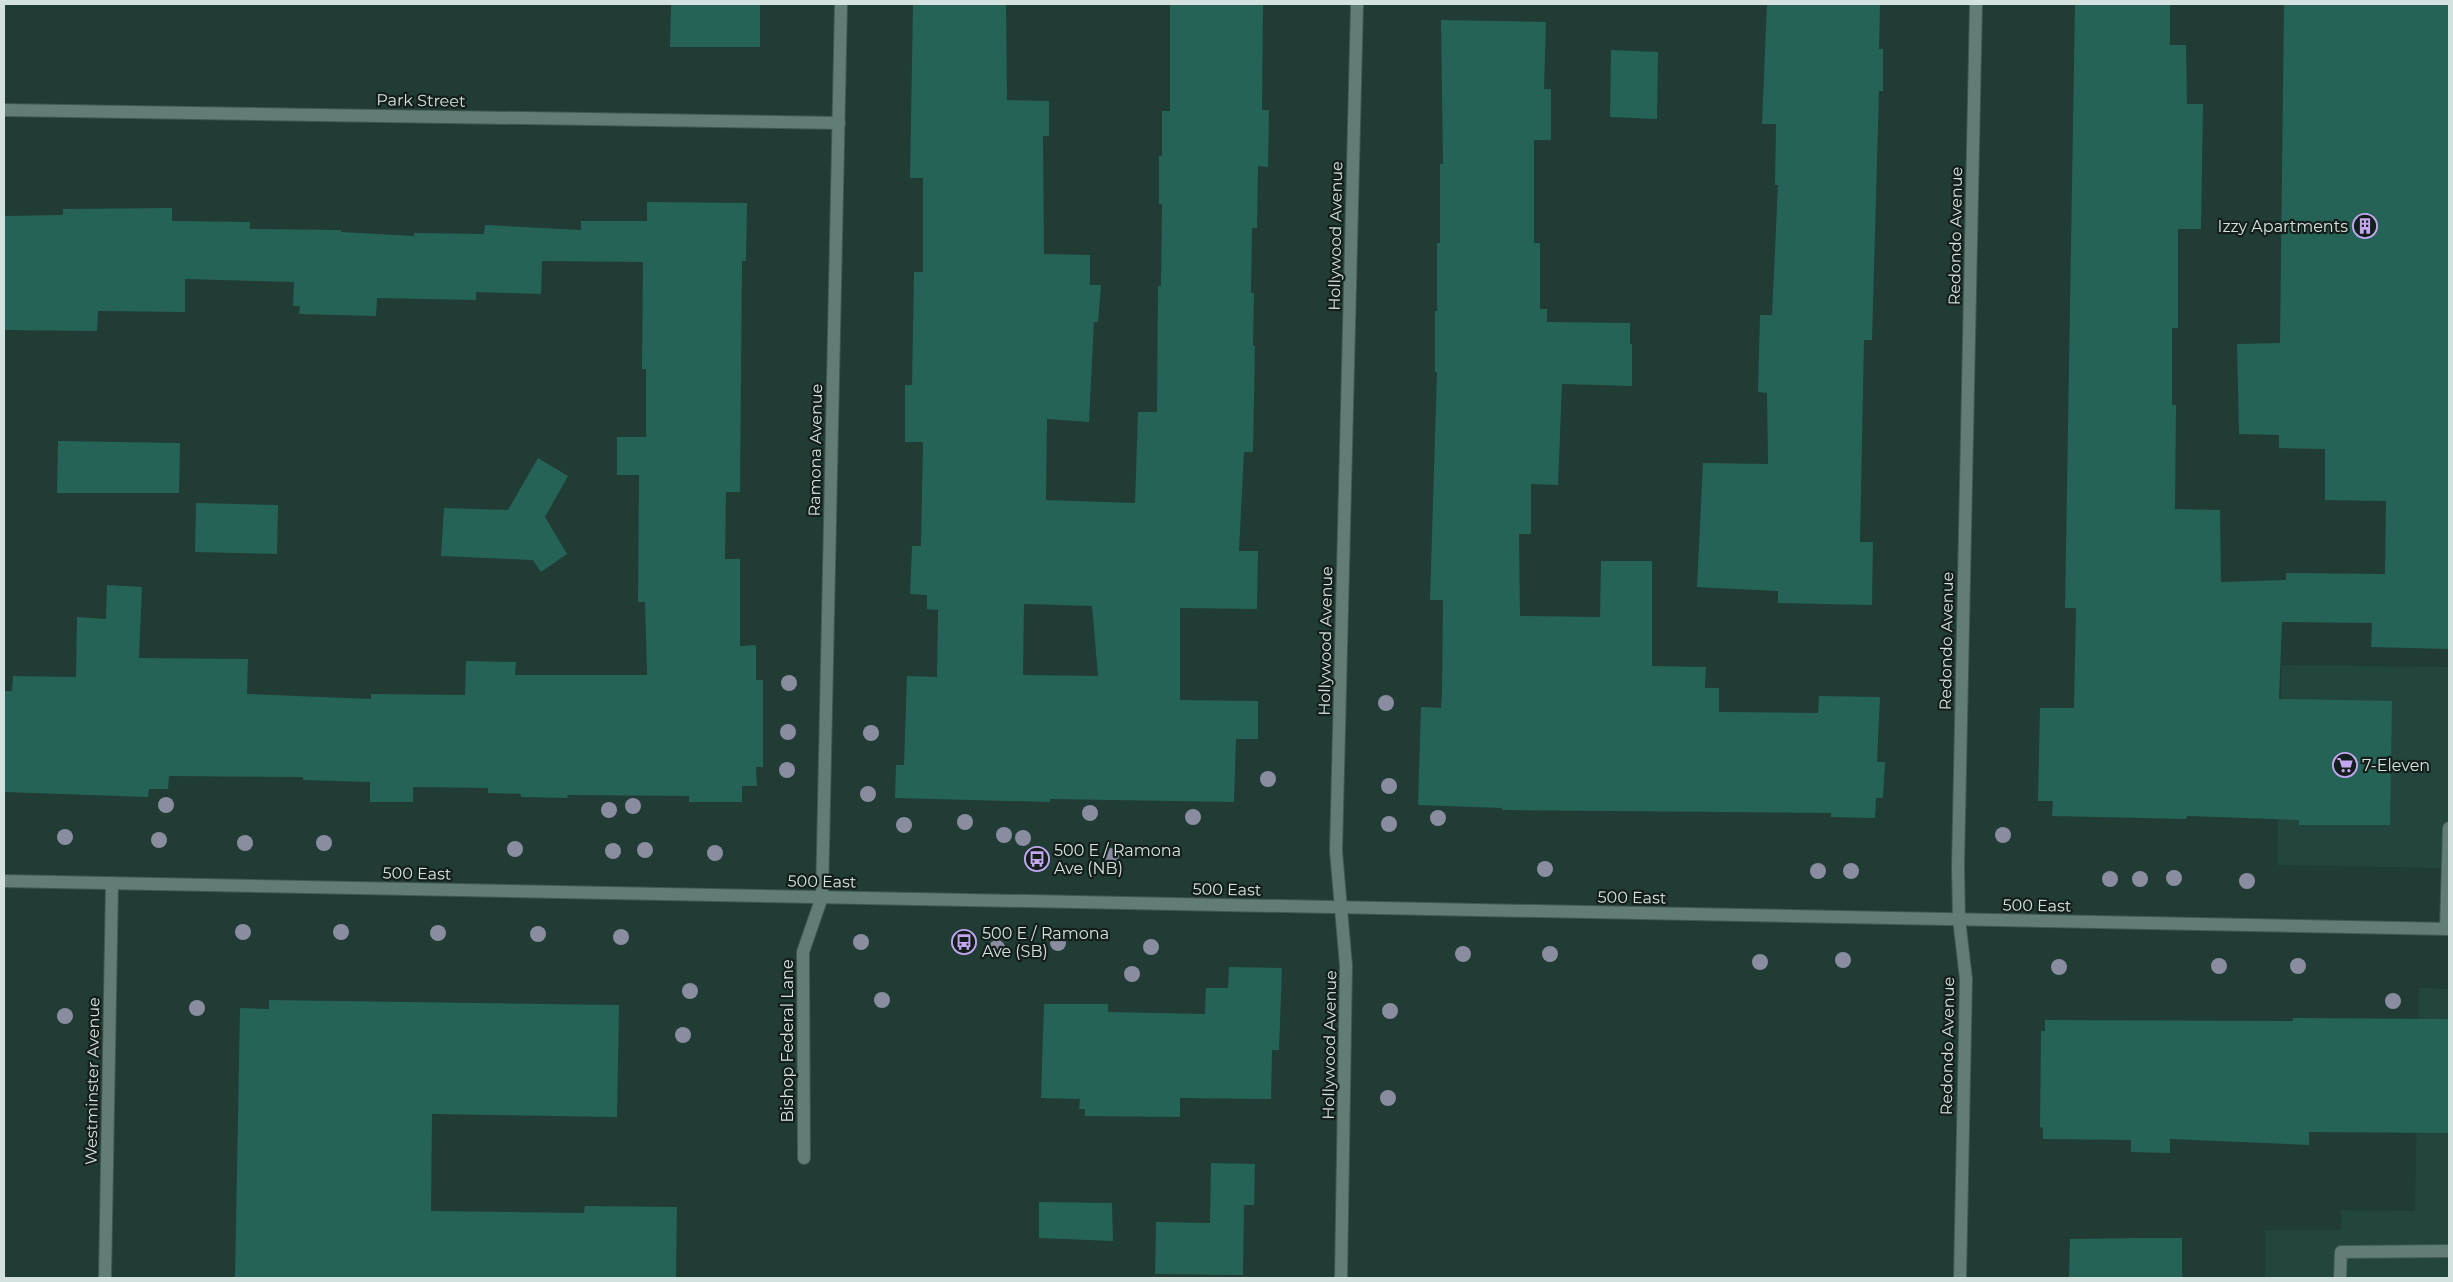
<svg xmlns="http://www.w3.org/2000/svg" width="2453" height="1282" font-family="Montserrat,sans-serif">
	<rect width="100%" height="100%" fill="#213b35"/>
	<g fill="#22463e">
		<polygon points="2282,665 2449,667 2449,868 2277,865"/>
		<polygon points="2419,988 2449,989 2449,1278 2265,1278 2265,1230 2341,1230 2341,1210 2415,1211"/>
	</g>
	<g fill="#266357" fill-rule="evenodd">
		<polygon points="671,4 760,4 760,47 670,47"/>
		<path d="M913 4H1006L1007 100 1049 101V136H1043L1044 254 1090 255V285H1101L1098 322H1094L1089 422 1047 419 1046 500 1135 503 1138 412H1157L1158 286H1161L1162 204H1159V156H1162V111H1170V4H1263L1262 110H1269L1268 167 1258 166 1257 228H1252L1251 293H1254L1253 346H1255L1253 452H1244L1239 551H1258L1257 609 1180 608V700L1258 701V739H1236L1234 802 1050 799V802L895 798 896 765H904L907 676 937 677 938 610 927 609V595L910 594 912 546H921L923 442H905V385H912L914 272H923V178H910ZM1024 604 1092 606 1098 676 1023 675Z"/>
		<polygon points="1767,4 1880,4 1879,49 1883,49 1883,91 1879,91 1872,340 1864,340 1860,542 1873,542 1872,605 1778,603 1778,591 1697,587 1703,463 1768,464 1767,393 1758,392 1760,315 1772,315 1778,185 1775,185 1776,124 1762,124"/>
		<polygon points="2075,4 2170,4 2170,45 2186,45 2187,104 2203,104 2201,229 2178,229 2178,328 2172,328 2172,405 2176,405 2175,509 2220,510 2221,582 2286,580 2286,573 2385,574 2386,501 2325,500 2325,449 2279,448 2279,435 2239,434 2237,344 2280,343 2284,4 2449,4 2449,649 2371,647 2372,623 2282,622 2279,699 2392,701 2390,825 2299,825 2299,820 2187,816 2186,819 2052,816 2053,801 2038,801 2040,708 2074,708 2076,608 2065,608"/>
		<polygon points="1441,20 1546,22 1544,89 1551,89 1551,140 1534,140 1534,243 1540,243 1540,309 1547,309 1547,322 1630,323 1630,344 1632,344 1632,386 1562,384 1558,485 1531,484 1531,534 1519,534 1520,616 1600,617 1601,561 1652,561 1652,666 1706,667 1705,688 1719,688 1719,712 1818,713 1819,696 1880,697 1877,762 1885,762 1883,798 1876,798 1875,818 1831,817 1831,813 1502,810 1502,808 1418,805 1421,707 1441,708 1442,694 1443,600 1430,600 1437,372 1435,372 1435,311 1437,311 1437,243 1440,243 1440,164 1443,164"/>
		<polygon points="1611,50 1658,52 1657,119 1610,117"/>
		<polygon points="647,202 747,203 746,261 742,261 740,492 726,492 725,559 740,559 740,646 756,645 756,680 763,680 763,767 756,767 757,786 742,786 742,802 689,802 689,796 568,795 567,798 521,797 521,794 488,793 488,788 413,787 413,802 370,802 370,782 303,780 303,777 169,776 168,789 149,789 148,797 4,792 4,691 12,691 13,676 76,677 77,617 106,619 107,585 142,587 139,658 248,659 247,694 371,699 371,694 465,695 466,661 516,662 515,675 647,675 645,602 638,602 639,475 617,475 617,437 646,437 646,369 642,369 643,262 542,261 541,294 476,292 476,300 377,298 376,316 299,314 300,306 293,306 294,282 185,279 185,312 98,311 97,331 4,330 4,216 63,215 63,209 172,208 172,221 250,222 250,229 341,230 341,232 414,236 414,233 484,234 485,225 581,230 581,221 647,221"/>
		<polygon points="58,441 180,443 179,493 57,493"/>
		<polygon points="538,458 568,476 545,517 567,554 541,572 533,560 441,556 444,508 508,510"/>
		<polygon points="196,503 278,505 277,554 195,552"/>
		<polygon points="1229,967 1282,968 1279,1050 1272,1050 1271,1099 1180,1098 1180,1117 1085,1116 1085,1109 1079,1109 1080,1099 1041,1098 1044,1004 1108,1004 1108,1012 1205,1014 1206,988 1228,988"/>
		<polygon points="269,1000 619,1005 617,1117 432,1114 431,1211 584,1213 585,1206 677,1207 676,1278 235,1278 240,1008 269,1009"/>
		<polygon points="2293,1018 2449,1019 2449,1133 2309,1132 2309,1145 2170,1139 2170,1153 2131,1152 2131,1140 2043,1139 2043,1128 2040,1127 2041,1031 2045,1031 2045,1020 2293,1021"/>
		<polygon points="1211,1163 1255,1164 1254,1205 1244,1205 1243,1275 1155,1274 1156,1222 1210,1223"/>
		<polygon points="1039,1202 1112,1203 1113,1241 1039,1238"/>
		<polygon points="2141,1238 2182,1238 2182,1278 2069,1278 2070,1239"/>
	</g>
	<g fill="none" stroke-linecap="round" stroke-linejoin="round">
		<defs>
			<g id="minor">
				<polyline points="4,110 839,123"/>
				<polyline points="4,881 2449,929"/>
				<polyline points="2446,929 2449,828"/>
				<polyline points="804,1158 803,952 822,897 841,4"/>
				<polyline points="105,1278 112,883"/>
				<polyline points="1341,1278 1346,966 1336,851 1357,4"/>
				<polyline points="1960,1278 1966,979 1959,919 1958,866 1976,4"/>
				<polyline points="2340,1278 2341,1252 2449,1251"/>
			</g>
		</defs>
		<use href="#minor" stroke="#415852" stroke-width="14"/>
		<use href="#minor" stroke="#617d76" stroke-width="12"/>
	</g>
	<g fill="#8a8da0">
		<circle cx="789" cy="683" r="8"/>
		<circle cx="1386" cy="703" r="8"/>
		<circle cx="788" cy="732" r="8"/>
		<circle cx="871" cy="733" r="8"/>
		<circle cx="787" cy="770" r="8"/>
		<circle cx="1268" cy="779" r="8"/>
		<circle cx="1389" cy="786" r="8"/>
		<circle cx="868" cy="794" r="8"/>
		<circle cx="166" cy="805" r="8"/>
		<circle cx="633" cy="806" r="8"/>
		<circle cx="609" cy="810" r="8"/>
		<circle cx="1090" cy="813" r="8"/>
		<circle cx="1193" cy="817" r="8"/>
		<circle cx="1438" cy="818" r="8"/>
		<circle cx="965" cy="822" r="8"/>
		<circle cx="1389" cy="824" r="8"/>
		<circle cx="904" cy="825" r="8"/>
		<circle cx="1004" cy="835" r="8"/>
		<circle cx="2003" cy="835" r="8"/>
		<circle cx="65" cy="837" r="8"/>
		<circle cx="1023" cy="838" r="8"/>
		<circle cx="159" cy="840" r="8"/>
		<circle cx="245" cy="843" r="8"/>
		<circle cx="324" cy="843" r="8"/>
		<circle cx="515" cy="849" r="8"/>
		<circle cx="645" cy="850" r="8"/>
		<circle cx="613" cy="851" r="8"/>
		<circle cx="715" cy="853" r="8"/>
		<circle cx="1111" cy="856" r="8"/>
		<circle cx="1545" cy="869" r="8"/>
		<circle cx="1818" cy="871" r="8"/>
		<circle cx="1851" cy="871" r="8"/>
		<circle cx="2174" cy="878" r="8"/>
		<circle cx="2110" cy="879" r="8"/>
		<circle cx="2140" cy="879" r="8"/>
		<circle cx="2247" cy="881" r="8"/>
		<circle cx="243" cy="932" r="8"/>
		<circle cx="341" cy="932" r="8"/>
		<circle cx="438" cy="933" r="8"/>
		<circle cx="538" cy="934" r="8"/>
		<circle cx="621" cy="937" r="8"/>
		<circle cx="861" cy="942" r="8"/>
		<circle cx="1058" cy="943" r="8"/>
		<circle cx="1151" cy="947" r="8"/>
		<circle cx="997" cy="948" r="8"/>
		<circle cx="1463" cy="954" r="8"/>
		<circle cx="1550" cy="954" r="8"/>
		<circle cx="1843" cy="960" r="8"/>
		<circle cx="1760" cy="962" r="8"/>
		<circle cx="2219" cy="966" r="8"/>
		<circle cx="2298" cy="966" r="8"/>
		<circle cx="2059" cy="967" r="8"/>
		<circle cx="1132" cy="974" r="8"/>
		<circle cx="690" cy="991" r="8"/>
		<circle cx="882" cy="1000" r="8"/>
		<circle cx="2393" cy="1001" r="8"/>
		<circle cx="197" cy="1008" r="8"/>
		<circle cx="1390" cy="1011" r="8"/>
		<circle cx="65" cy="1016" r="8"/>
		<circle cx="683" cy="1035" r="8"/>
		<circle cx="1388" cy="1098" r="8"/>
	</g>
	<defs>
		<symbol id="building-ring" viewBox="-11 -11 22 22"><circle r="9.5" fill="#141f1c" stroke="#c4a7f1" stroke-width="1.5"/><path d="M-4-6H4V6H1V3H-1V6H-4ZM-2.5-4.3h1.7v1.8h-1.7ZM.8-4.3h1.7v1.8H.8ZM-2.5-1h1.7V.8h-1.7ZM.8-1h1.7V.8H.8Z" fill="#c4a7f1"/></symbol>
		<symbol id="supermarket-ring" viewBox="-11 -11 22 22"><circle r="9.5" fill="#141f1c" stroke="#c4a7f1" stroke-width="1.5"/><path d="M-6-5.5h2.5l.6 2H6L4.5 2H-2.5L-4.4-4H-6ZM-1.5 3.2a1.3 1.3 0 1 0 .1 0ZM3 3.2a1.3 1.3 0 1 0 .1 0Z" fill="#c4a7f1"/></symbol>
		<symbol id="bus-ring" viewBox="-11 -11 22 22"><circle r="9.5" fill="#141f1c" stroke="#c4a7f1" stroke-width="1.5"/><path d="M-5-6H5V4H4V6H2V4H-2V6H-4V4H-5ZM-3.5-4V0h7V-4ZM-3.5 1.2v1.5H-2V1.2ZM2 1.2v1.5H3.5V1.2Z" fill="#c4a7f1"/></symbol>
	</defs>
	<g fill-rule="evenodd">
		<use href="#building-ring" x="2351" y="212" width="28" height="28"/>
		<use href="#supermarket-ring" x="2331" y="751" width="28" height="28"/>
		<use href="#bus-ring" x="1023" y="845" width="28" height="28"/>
		<use href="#bus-ring" x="950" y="928" width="28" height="28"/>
	</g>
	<g text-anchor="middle" stroke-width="4.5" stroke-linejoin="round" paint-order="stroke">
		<g font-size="16" fill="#d3e2de" stroke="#141f1c">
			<text transform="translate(421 100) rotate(1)" y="6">Park Street</text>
			<text transform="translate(1335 236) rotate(-89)" y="6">Hollywood Avenue</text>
			<text transform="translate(1955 236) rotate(-89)" y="6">Redondo Avenue</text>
			<text transform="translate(815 450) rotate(-89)" y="6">Ramona Avenue</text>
			<text transform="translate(1325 641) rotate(-89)" y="6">Hollywood Avenue</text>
			<text transform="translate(1946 641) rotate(-89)" y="6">Redondo Avenue</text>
			<text transform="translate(417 873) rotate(1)" y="6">500 East</text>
			<text transform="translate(822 881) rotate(1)" y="6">500 East</text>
			<text transform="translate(1227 889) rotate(1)" y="6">500 East</text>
			<text transform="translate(1632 897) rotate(1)" y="6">500 East</text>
			<text transform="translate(2037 905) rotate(1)" y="6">500 East</text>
			<text transform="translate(787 1041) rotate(-90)" y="6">Bishop Federal Lane</text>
			<text transform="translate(1329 1045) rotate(-89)" y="6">Hollywood Avenue</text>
			<text transform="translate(1947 1046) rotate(-89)" y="6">Redondo Avenue</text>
			<text transform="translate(92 1081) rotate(-89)" y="6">Westminster Avenue</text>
		</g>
		<g font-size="16" fill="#d3e2de" stroke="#141f1c" text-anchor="start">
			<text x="2348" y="232" text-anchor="end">Izzy Apartments</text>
			<text x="2362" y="771">7-Eleven</text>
			<text x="1054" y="856">500 E / Ramona<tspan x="1054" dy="18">Ave (NB)</tspan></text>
			<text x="982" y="939">500 E / Ramona<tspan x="982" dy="18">Ave (SB)</tspan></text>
		</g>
	</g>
	<rect width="2453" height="1282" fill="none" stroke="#d3e2de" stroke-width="10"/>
</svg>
